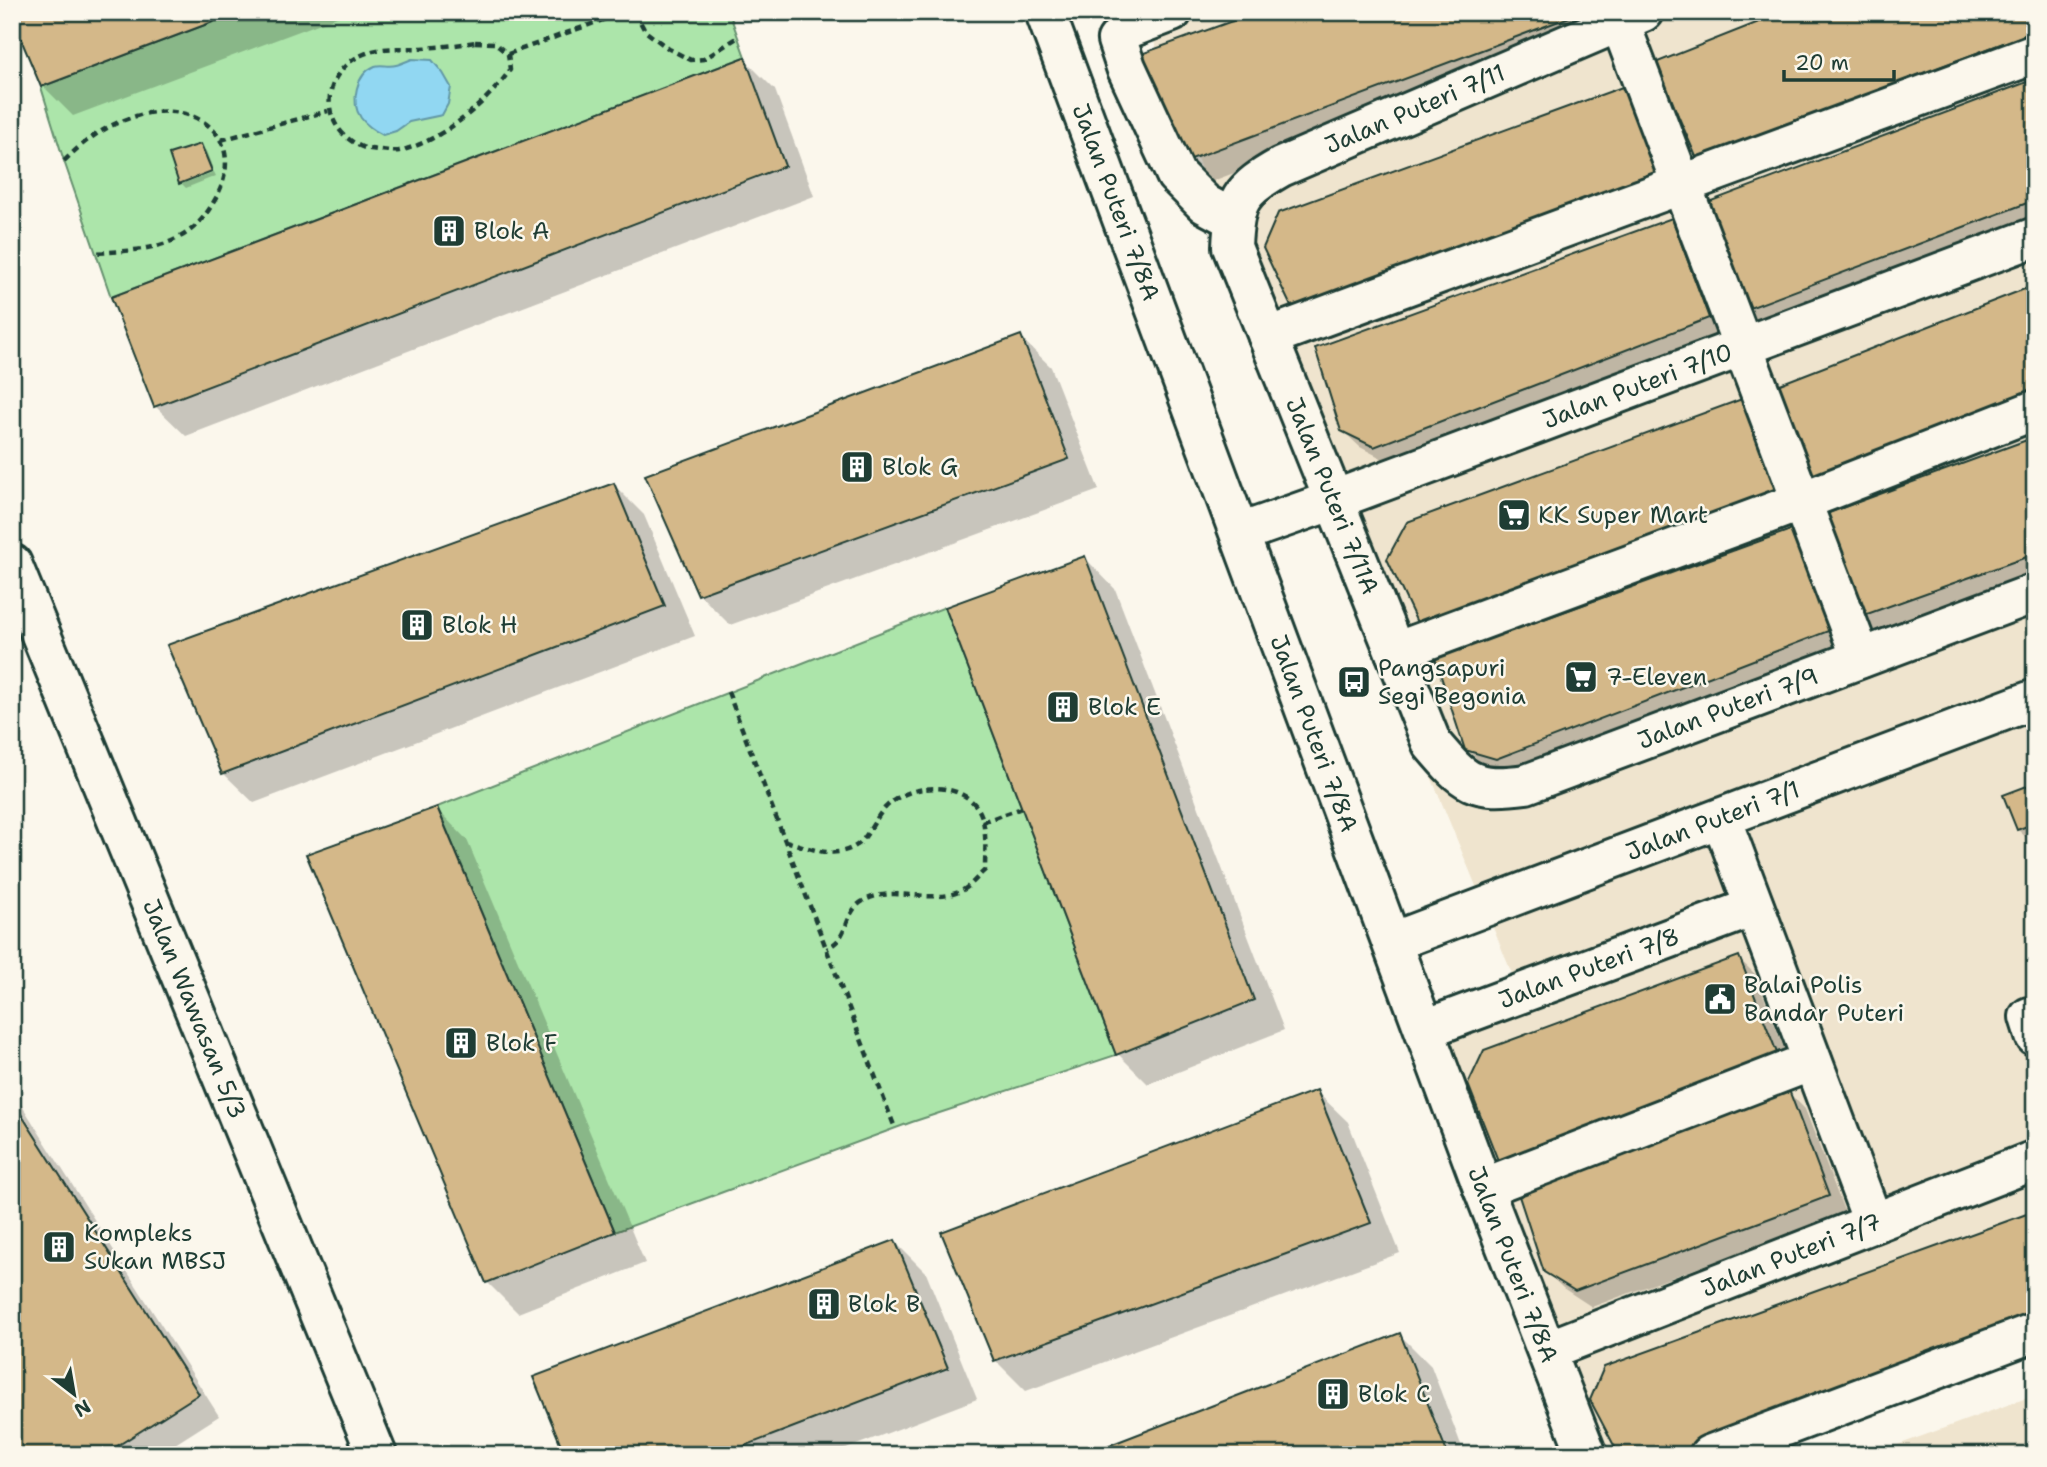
<svg xmlns="http://www.w3.org/2000/svg" width="2047" height="1467" font-family="'Shantell Sans',sans-serif">
	<rect width="100%" height="100%" fill="#fbf7ec"/>
	<filter id="ink" filterUnits="userSpaceOnUse"><feTurbulence type="fractalNoise" baseFrequency=".0143" numOctaves="2"/><feDisplacementMap in="SourceGraphic" scale="14" xChannelSelector="R" yChannelSelector="G"/><feConvolveMatrix kernelMatrix="1 2 1 2 8 2 1 2 1" color-interpolation-filters="sRGB"/></filter>
	<g filter="url(#ink)">
		<g fill="#efe4ce">
			<polygon points="1143,12 2035,12 2035,1322 1686,1455 1601,1455 1441,1034 1524,1003 1379,650"/>
			<polygon points="2035,1395 2035,1455 1870,1455"/>
		</g>
		<g fill="#ace5aa" stroke="#66916f" stroke-width="2">
			<polygon points="239,12 729,12 745,57 111,297 64,161 41,87"/>
			<polygon points="945,607 1116,1055 912,1122 615,1232 437,807"/>
		</g>
		<path fill="#91d7f2" stroke="#6399a6" stroke-width="2" d="M412 59 432 60 443 73 451 87 448 104 442 115 409 122 396 131 383 135C375 131 367 126 361 118 350 102 356 74 375 66 381 64 389 67 396 65 401 64 407 61 412 59Z"/>
		<g fill="#0003">
			<polygon points="12,12 350,12 73,116 43,86"/>
			<polygon points="1262,12 1598,12 1605,34 1202,185 1180,163"/>
			<polygon points="1789,12 2035,12 2035,54 1715,175"/>
			<polygon points="744,59 775,90 814,196 186,436 155,406"/>
			<polygon points="2035,81 2035,222 1757,327 1741,311"/>
			<polygon points="200,146 206,151 213,169 181,181"/>
			<polygon points="214,172 216,176 186,188 182,184"/>
			<polygon points="1672,220 1688,237 1724,335 1391,463 1360,447 1342,430"/>
			<polygon points="1020,337 1051,367 1099,490 730,625 699,594"/>
			<polygon points="2035,439 2035,576 1874,633 1858,617"/>
			<polygon points="614,485 644,515 695,636 254,803 223,773"/>
			<polygon points="1796,530 1847,647 1514,775 1484,766 1467,749"/>
			<polygon points="1085,558 1115,589 1284,1030 1148,1084 1118,1054"/>
			<polygon points="2035,785 2035,838 2029,840 2018,830"/>
			<polygon points="437,809 467,840 645,1263 518,1313 487,1282"/>
			<polygon points="1738,958 1755,974 1792,1069 1517,1179"/>
			<polygon points="12,1090 219,1416 158,1455 12,1455"/>
			<polygon points="1317,1092 1348,1122 1400,1253 1026,1391 995,1360"/>
			<polygon points="1788,1092 1805,1109 1845,1213 1592,1307 1563,1288 1545,1271"/>
			<polygon points="895,1242 926,1273 977,1399 830,1455 567,1455"/>
			<polygon points="1400,1335 1431,1366 1465,1455 1089,1455"/>
			<polygon points="1592,1399 1734,1455 1621,1455"/>
		</g>
		<g fill="#d4b889" stroke="#1f3d34" stroke-width="2">
			<polygon points="12,12 239,12 41,87 12,18"/>
			<polygon points="1257,12 1583,12 1178,164 1141,54"/>
			<polygon points="1784,12 2035,12 2035,31 1697,159 1655,63"/>
			<polygon points="745,57 785,166 154,407 111,297"/>
			<polygon points="2035,79 2035,200 1739,312 1703,204"/>
			<polygon points="1625,86 1664,182 1297,319 1263,248 1278,213"/>
			<polygon points="201,144 212,171 179,184 169,154"/>
			<polygon points="1672,218 1709,318 1374,447 1341,431 1315,348"/>
			<polygon points="2035,285 2035,400 1808,483 1767,389"/>
			<polygon points="1021,335 1069,459 698,595 645,475"/>
			<polygon points="1742,399 1785,493 1421,631 1387,559 1407,522"/>
			<polygon points="2035,437 2035,554 1856,618 1820,516"/>
			<polygon points="614,483 665,606 222,774 167,645"/>
			<polygon points="1796,528 1831,630 1496,759 1465,750 1435,658"/>
			<polygon points="1085,556 1254,1000 1116,1055 945,607"/>
			<polygon points="2035,783 2035,823 2017,830 2003,795"/>
			<polygon points="437,807 615,1232 486,1283 306,854"/>
			<polygon points="1739,956 1777,1053 1499,1163 1468,1084 1484,1050"/>
			<polygon points="1317,1090 1371,1223 994,1361 941,1232"/>
			<polygon points="1789,1090 1829,1196 1575,1291 1544,1272 1518,1193"/>
			<polygon points="12,1100 199,1394 103,1455 12,1455"/>
			<polygon points="2035,1211 2035,1321 1674,1455 1619,1455 1590,1400 1604,1367"/>
			<polygon points="895,1240 948,1368 721,1455 565,1455 533,1377"/>
			<polygon points="1400,1333 1448,1455 1084,1455"/>
		</g>
		<g fill="none" stroke-linecap="round" stroke-linejoin="round">
			<defs>
				<g id="minor">
					<path id="s1" d="M1045 12 1483 1188 1587 1455"/>
					<polyline points="1172,12 1125,30 1117,40 1126,67 1176,175 1205,204 1233,219"/>
					<polyline points="1616,12 1861,658"/>
					<path id="s2" d="M1643 12 1281 167C1240 190 1234 200 1232 247L1432 744C1465 783 1473 791 1526 784L2035 593"/>
					<polyline points="1268,337 2035,54"/>
					<path id="s3" d="M1240 533 1334 500 2035 237"/>
					<path id="s4" d="M12 564 377 1455"/>
					<polyline points="1395,652 1802,501 2035,410"/>
					<polyline points="1721,818 1873,1222"/>
					<path id="s5" d="M1392 942 2035 699"/>
					<polyline points="2029,1017 2035,1036"/>
					<path id="s6" d="M1425 1029 1754 907"/>
					<polyline points="1483,1188 1812,1061"/>
					<path id="s7" d="M1548 1350 2035 1160"/>
					<polyline points="1709,1455 2035,1332"/>
				</g>
			</defs>
			<use href="#minor" stroke="#1f3d34" stroke-width="44"/>
			<g stroke="#1f3d34" stroke-width="4.5" stroke-dasharray="7 5" stroke-linecap="butt">
				<polyline points="635,12 645,31 669,49 691,60 704,59 737,38"/>
				<path d="M475 42 494 43 508 54 510 70C486 104 440 142 399 151 392 152 384 150 378 150 372 149 367 149 362 147 317 127 320 72 364 54 383 46 403 49 422 48 440 47 458 45 475 42Z"/>
				<polyline points="508,54 625,12"/>
				<polyline points="221,140 328,111"/>
				<path d="M64 161C85 140 106 125 136 116 194 98 249 136 216 198 205 217 196 229 176 239 151 251 123 251 96 253"/>
				<polyline points="728,692 895,1128"/>
				<polyline points="982,822 1022,808"/>
				<path d="M785 841C809 847 833 861 857 845 867 839 876 816 886 807 908 784 957 780 977 807 988 822 985 851 985 870 978 876 970 887 961 891 931 905 896 885 865 900 848 908 849 925 839 939 836 943 831 946 827 949"/>
			</g>
			<use href="#minor" stroke="#fbf7ec" stroke-width="38"/>
		</g>
	</g>
	<defs>
		<symbol id="building-square" viewBox="-11 -11 22 22"><rect x="-9" y="-9" width="18" height="18" rx="4" fill="#1f3d34" stroke="#fbf7ec"/><path d="M-4-6H4V6H1V3H-1V6H-4ZM-2.5-4.3h1.7v1.8h-1.7ZM.8-4.3h1.7v1.8H.8ZM-2.5-1h1.7V.8h-1.7ZM.8-1h1.7V.8H.8Z" fill="#fff"/></symbol>
		<symbol id="supermarket-square" viewBox="-11 -11 22 22"><rect x="-9" y="-9" width="18" height="18" rx="4" fill="#1f3d34" stroke="#fbf7ec"/><path d="M-6-5.5h2.5l.6 2H6L4.5 2H-2.5L-4.4-4H-6ZM-1.5 3.2a1.3 1.3 0 1 0 .1 0ZM3 3.2a1.3 1.3 0 1 0 .1 0Z" fill="#fff"/></symbol>
		<symbol id="bus-square" viewBox="-11 -11 22 22"><rect x="-9" y="-9" width="18" height="18" rx="4" fill="#1f3d34" stroke="#fbf7ec"/><path d="M-5-6H5V4H4V6H2V4H-2V6H-4V4H-5ZM-3.5-4V0h7V-4ZM-3.5 1.2v1.5H-2V1.2ZM2 1.2v1.5H3.5V1.2Z" fill="#fff"/></symbol>
		<symbol id="civic-square" viewBox="-11 -11 22 22"><rect x="-9" y="-9" width="18" height="18" rx="4" fill="#1f3d34" stroke="#fbf7ec"/><path d="M-.6-6.5H3V-4.5H.6V-3L4-1V1h2V6H-6V1h2V-1L-.6-3ZM-1.2 2.5V6h2.4V2.5Z" fill="#fff"/></symbol>
	</defs>
	<g fill-rule="evenodd">
		<use href="#building-square" x="430" y="212" width="38" height="38"/>
		<use href="#building-square" x="838" y="448" width="38" height="38"/>
		<use href="#supermarket-square" x="1495" y="496" width="38" height="38"/>
		<use href="#building-square" x="398" y="606" width="38" height="38"/>
		<use href="#supermarket-square" x="1562" y="658" width="38" height="38"/>
		<use href="#bus-square" x="1335" y="663" width="38" height="38"/>
		<use href="#building-square" x="1044" y="688" width="38" height="38"/>
		<use href="#civic-square" x="1701" y="980" width="38" height="38"/>
		<use href="#building-square" x="442" y="1024" width="38" height="38"/>
		<use href="#building-square" x="40" y="1228" width="38" height="38"/>
		<use href="#building-square" x="805" y="1285" width="38" height="38"/>
		<use href="#building-square" x="1314" y="1375" width="38" height="38"/>
	</g>
	<g text-anchor="middle" stroke-width="5" stroke-linejoin="round" paint-order="stroke">
		<g font-size="24" fill="#1f3d34" stroke="#fbf7ec">
			<text transform="translate(1415 109) rotate(-23)" y="8">Jalan Puteri 7/11</text>
			<text dy="8" stroke="none"><textPath href="#s1" startOffset="203">Jalan Puteri 7/8A</textPath></text>
			<text dy="8" stroke="none"><textPath href="#s3" startOffset="424">Jalan Puteri 7/10</textPath></text>
			<text dy="8" stroke="none"><textPath href="#s2" startOffset="763">Jalan Puteri 7/11A</textPath></text>
			<text dy="8" stroke="none"><textPath href="#s2" startOffset="1356">Jalan Puteri 7/9</textPath></text>
			<text dy="8" stroke="none"><textPath href="#s1" startOffset="770">Jalan Puteri 7/8A</textPath></text>
			<text dy="8" stroke="none"><textPath href="#s5" startOffset="343">Jalan Puteri 7/1</textPath></text>
			<text dy="8" stroke="none"><textPath href="#s6" startOffset="175">Jalan Puteri 7/8</textPath></text>
			<text dy="8" stroke="none"><textPath href="#s4" startOffset="481">Jalan Wawasan 5/3</textPath></text>
			<text dy="8" stroke="none"><textPath href="#s7" startOffset="261">Jalan Puteri 7/7</textPath></text>
			<text dy="8" stroke="none"><textPath href="#s1" startOffset="1337">Jalan Puteri 7/8A</textPath></text>
		</g>
		<g font-size="24" fill="#1f3d34" stroke="#fbf7ec" text-anchor="start">
			<text x="474" y="239">Blok A</text>
			<text x="882" y="475">Blok G</text>
			<text x="1538" y="523">KK Super Mart</text>
			<text x="442" y="633">Blok H</text>
			<text x="1378" y="676">Pangsapuri<tspan x="1378" dy="28">Segi Begonia</tspan></text>
			<text x="1606" y="685">7-Eleven</text>
			<text x="1088" y="715">Blok E</text>
			<text x="1744" y="993">Balai Polis<tspan x="1744" dy="28">Bandar Puteri</tspan></text>
			<text x="486" y="1051">Blok F</text>
			<text x="84" y="1241">Kompleks<tspan x="84" dy="28">Sukan MBSJ</tspan></text>
			<text x="848" y="1312">Blok B</text>
			<text x="1358" y="1402">Blok C</text>
		</g>
	</g>
	<rect width="2047" height="1467" fill="none" stroke="#fbf7ec" stroke-width="42"/>
	<rect x="21" y="21" width="2005" height="1425" fill="none" stroke="#1f3d34" stroke-width="2.5" filter="url(#ink)"/>
	<g transform="translate(74 1394) rotate(149)" stroke="#fbf7ec" stroke-width="5" paint-order="stroke">
	<path d="M0-5L12 26L0 18L-12 26Z" fill="#1f3d34"/>
	<text y="-10" font-size="19" font-weight="bold" text-anchor="middle" fill="#1f3d34">N</text>
	</g>
	<path d="M1784 70v10h110v-10" fill="none" stroke="#1f3d34" stroke-width="3.5"/>
	<text x="1795" y="70" font-size="21" fill="#1f3d34" stroke="#fbf7ec" stroke-width="5" paint-order="stroke">20 m</text>
</svg>
